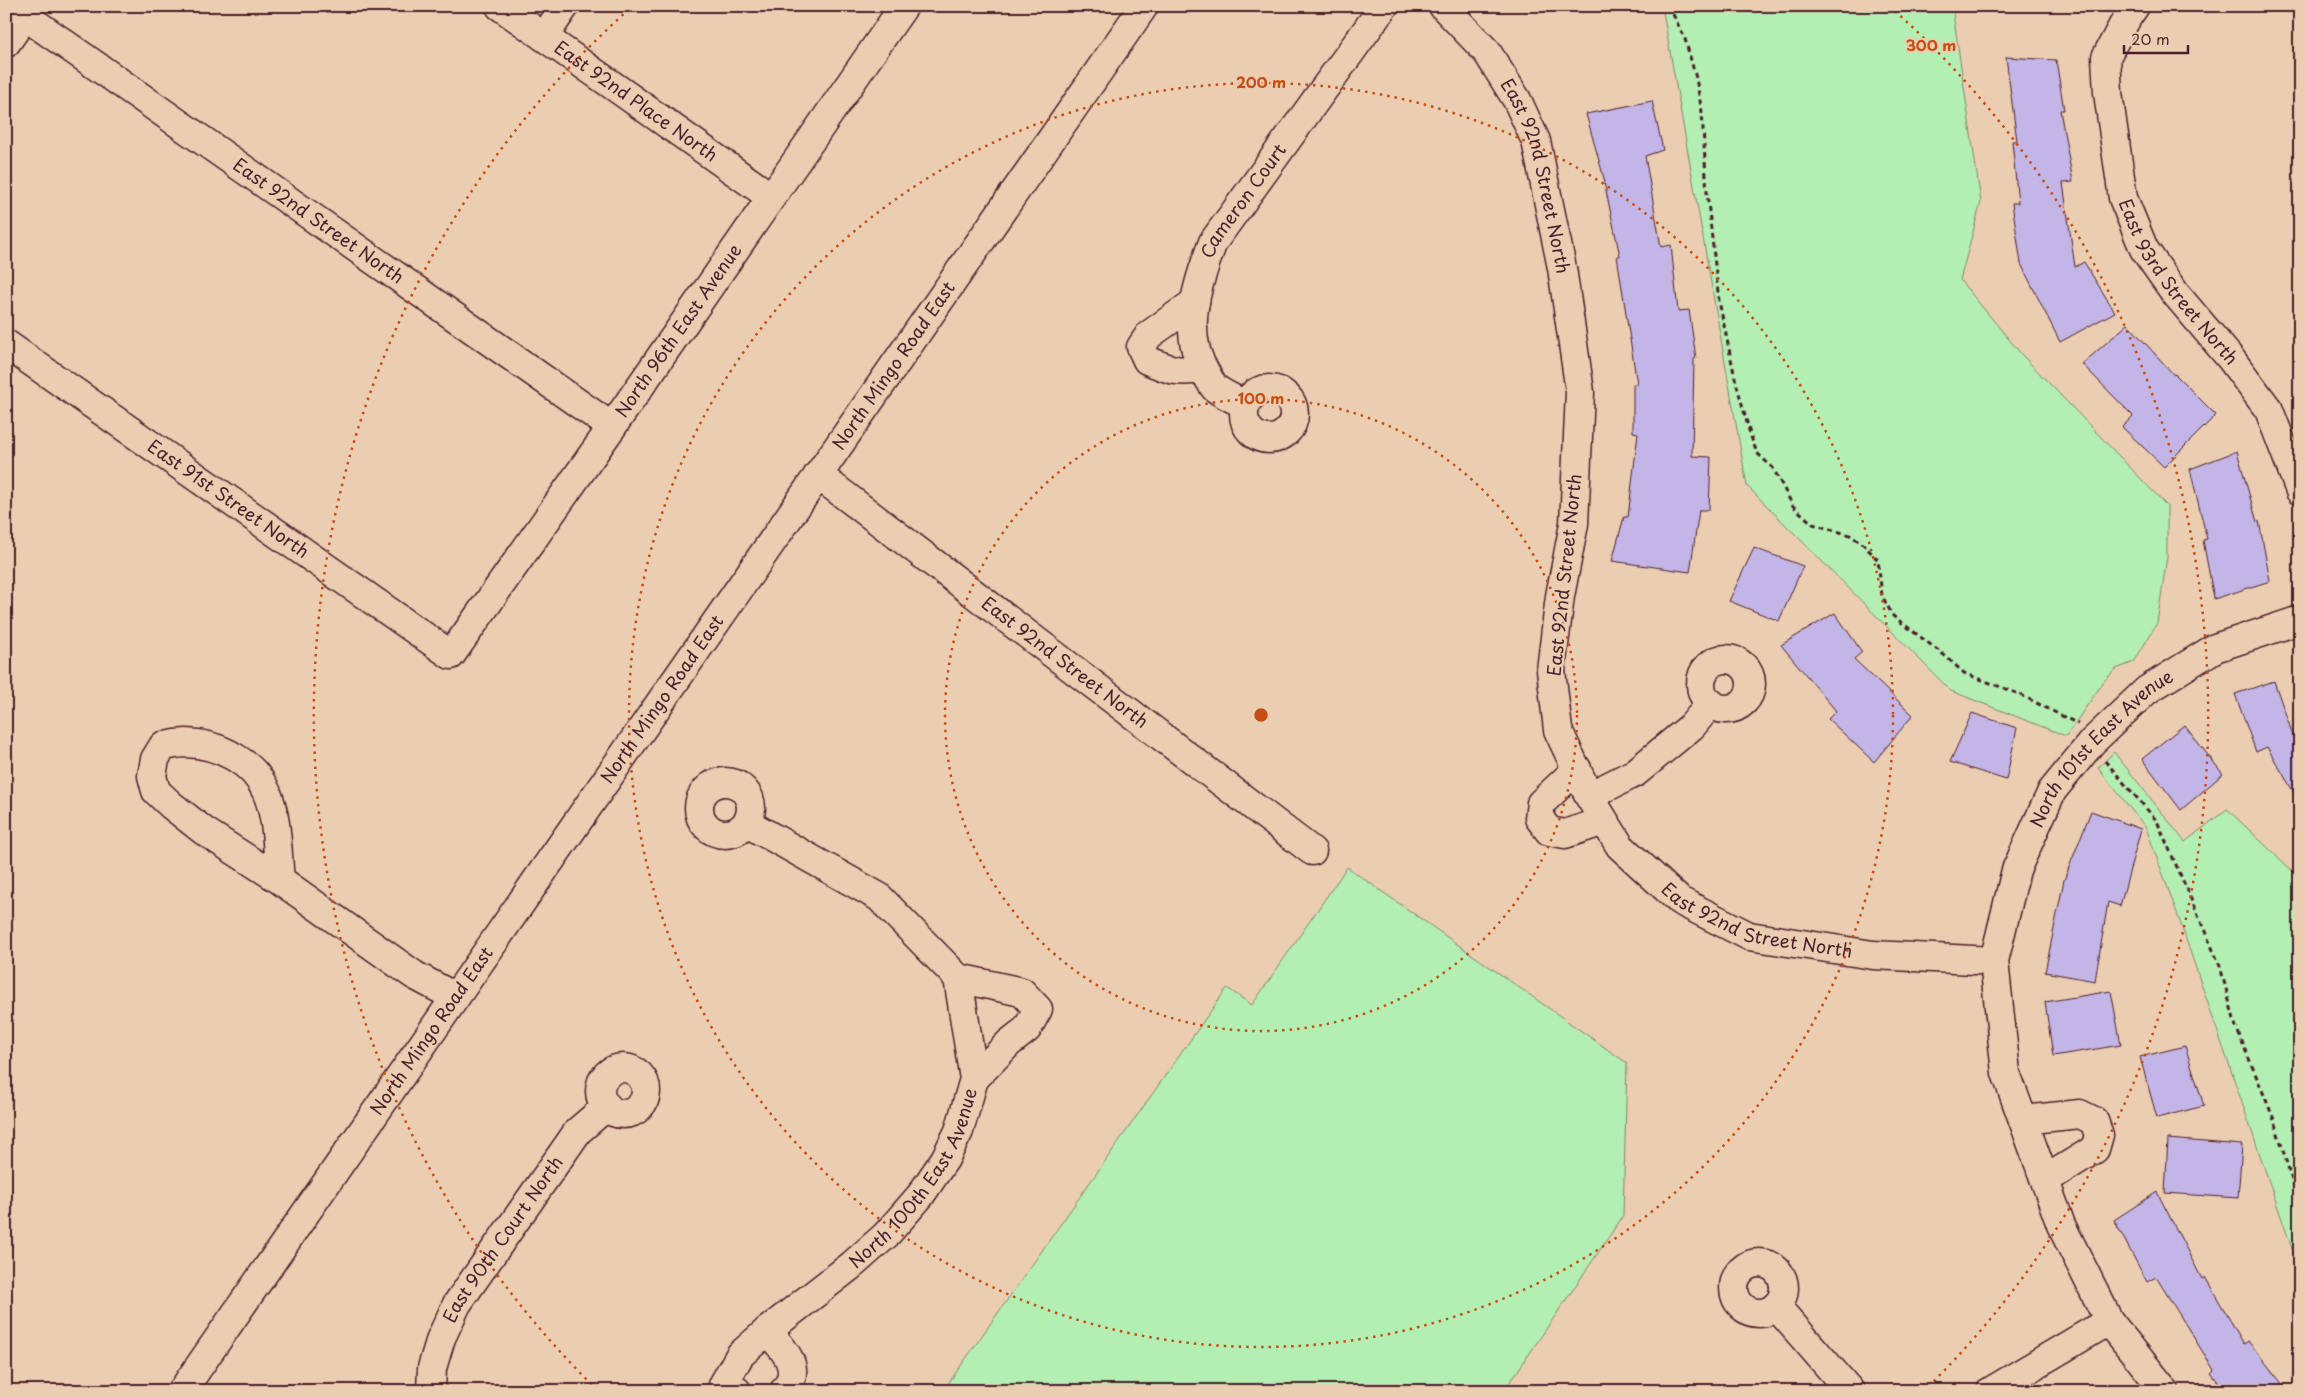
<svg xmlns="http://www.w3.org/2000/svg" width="2306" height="1397" font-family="'Playpen Sans',sans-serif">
	<rect width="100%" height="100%" fill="#ebceb2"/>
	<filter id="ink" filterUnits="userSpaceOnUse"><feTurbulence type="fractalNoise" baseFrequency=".02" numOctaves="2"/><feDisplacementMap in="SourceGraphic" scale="10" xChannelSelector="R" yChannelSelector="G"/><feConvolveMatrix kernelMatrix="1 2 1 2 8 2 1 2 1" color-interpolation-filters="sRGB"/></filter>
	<g filter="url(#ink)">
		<g fill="#b3eeb3" stroke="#7e866f">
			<polygon points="1662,6 1952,6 1981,202 1960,280 2022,355 2167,506 2167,557 2157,623 2134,662 2116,669 2104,681 2066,736 1951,691 1747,486"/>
			<polygon points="2114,752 2185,842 2227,809 2300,878 2300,1272 2177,913 2146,828 2098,768"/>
			<polygon points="1347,867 1627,1063 1623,1216 1504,1391 943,1391 1227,988 1252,1005"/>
		</g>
		<g fill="#c3b5e6" stroke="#4a1f2b">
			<polygon points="2006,57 2056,60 2064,110 2060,110 2073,182 2063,183 2075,267 2084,262 2115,312 2060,342 2021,264 2012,203 2018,203 2012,141 2017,141"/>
			<polygon points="1652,101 1663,150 1645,156 1661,247 1671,245 1678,311 1689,310 1696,358 1694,359 1692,456 1711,457 1709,510 1699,510 1690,572 1612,561 1624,517 1628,517 1638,433 1633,432 1633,384 1637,384 1617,256 1620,256 1604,182 1605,182 1586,114"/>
			<polygon points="2128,324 2174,375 2175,374 2216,415 2164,467 2122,427 2133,416 2082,364"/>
			<polygon points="2237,451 2257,522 2259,521 2270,581 2214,599 2203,540 2207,539 2190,469"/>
			<polygon points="1754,548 1803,566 1779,621 1729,601"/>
			<polygon points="1835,613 1862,652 1854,659 1913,715 1874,762 1828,719 1836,711 1781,645"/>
			<polygon points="2274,681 2296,744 2300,743 2300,803 2267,747 2256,752 2235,694"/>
			<polygon points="1972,713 2017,728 2006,780 1950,762"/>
			<polygon points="2184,725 2223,774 2181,810 2142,759"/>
			<polygon points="2091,811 2141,829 2120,906 2108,902 2095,981 2045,972 2064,880"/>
			<polygon points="2111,991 2121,1045 2053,1056 2045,1002"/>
			<polygon points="2185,1046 2204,1106 2157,1118 2140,1057"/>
			<polygon points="2168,1139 2242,1145 2238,1198 2165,1193"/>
			<polygon points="2157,1192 2202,1279 2205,1277 2244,1344 2248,1341 2288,1391 2225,1391 2211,1373 2214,1370 2156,1277 2147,1282 2114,1220"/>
		</g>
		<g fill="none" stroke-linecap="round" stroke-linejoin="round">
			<defs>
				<g id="minor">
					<path id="s1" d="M500 6 771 197"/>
					<path id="s2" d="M1443 6 1487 52 1517 100 1536 141 1562 268 1580 392 1574 524 1560 596 1551 670 1558 730 1589 796 1620 846 1680 901 1749 936 1873 955 1994 961"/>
					<path id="s3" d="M2135 6 2128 16 2106 57 2108 93 2123 198 2144 249 2175 293 2231 359 2269 410 2300 491"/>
					<polyline points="544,37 565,6"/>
					<path id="s4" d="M6 43 25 16 612 427"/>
					<path d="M1195 302 1149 335 1141 347 1147 360C1170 370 1177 373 1203 369"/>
					<path id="s5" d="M6 344 451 655 612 427 904 6"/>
					<circle cx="1269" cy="414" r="25"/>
					<path id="s6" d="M1246 405C1236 400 1224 395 1215 388 1212 385 1209 379 1207 375 1180 334 1197 284 1213 242L1384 6"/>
					<path id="s7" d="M818 475 1312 851"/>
					<circle cx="1726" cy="684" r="25"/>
					<polyline points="1577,769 1541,803 1539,818 1549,831 1565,834 1604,821"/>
					<circle cx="725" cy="808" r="26"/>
					<polyline points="1589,796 1635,773 1692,726 1711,703"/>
					<path d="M280 880C277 852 278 819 267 793 254 762 219 744 186 743 179 743 171 745 163 746L155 759 152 776 156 791 171 805 204 831 280 880 414 975 455 997"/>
					<polyline points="958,978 1022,992 1038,1009 1027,1029 1009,1043 974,1079"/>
					<circle cx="623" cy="1091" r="23"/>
					<polyline points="2023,1120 2080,1114 2094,1121 2099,1135 2095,1149 2045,1180"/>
					<circle cx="1759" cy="1288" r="25"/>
					<polyline points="1776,1306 1850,1391"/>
					<path d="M767 1331C782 1347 804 1368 784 1391"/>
					<path id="s8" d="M182 1391 1144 6"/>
					<path id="s9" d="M431 1391 432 1368 441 1338 457 1304 578 1131 607 1106"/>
					<path id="s10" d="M737 1391 723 1385 740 1355 767 1331 852 1265 886 1235 920 1196 945 1159 959 1131 974 1079 958 978 879 897 747 823"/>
					<polyline points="1991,1391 2109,1321"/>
					<path id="s11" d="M2165 1391 2109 1321 2061 1225 2006 1073 1994 961 2016 870 2052 791 2092 742 2147 690 2215 648 2300 620"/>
				</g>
			</defs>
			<use href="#minor" stroke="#4a1f2b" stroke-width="31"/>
			<g stroke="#4a1f2b" stroke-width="3" stroke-dasharray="5 4" stroke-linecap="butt">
				<polyline points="1669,6 1685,39 1696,78 1702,112 1707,193 1719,301 1735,378 1750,434 1757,453 1773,468 1793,506 1813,524 1850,535 1863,544 1878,560 1882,596 1893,616 1944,655 1964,673 2019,694 2078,724"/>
				<polyline points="2105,761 2157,821 2220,966 2236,1027 2273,1117 2300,1207"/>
			</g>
			<use href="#minor" stroke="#ebceb2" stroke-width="28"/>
		</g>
	</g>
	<g fill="none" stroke="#c84d12" stroke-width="2.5" stroke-dasharray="2.5 5">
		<circle cx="1261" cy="715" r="316"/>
		<circle cx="1261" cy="715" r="632"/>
		<path d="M597 1390A947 947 0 0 1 627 11M1895 11A947 947 0 0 1 1925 1390"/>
	</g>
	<g text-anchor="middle" stroke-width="4" stroke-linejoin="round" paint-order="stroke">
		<g font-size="18" fill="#4a1f2b" stroke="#ebceb2">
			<text dy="6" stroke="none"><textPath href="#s1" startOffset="166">East 92nd Place North</textPath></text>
			<text dy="6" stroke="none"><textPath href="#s2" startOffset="199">East 92nd Street North</textPath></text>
			<text dy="6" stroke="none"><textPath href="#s6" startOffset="240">Cameron Court</textPath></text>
			<text dy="6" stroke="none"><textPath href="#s4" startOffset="391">East 92nd Street North</textPath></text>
			<text dy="6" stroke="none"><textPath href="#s3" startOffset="302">East 93rd Street North</textPath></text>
			<text dy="6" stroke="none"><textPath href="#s5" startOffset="939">North 96th East Avenue</textPath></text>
			<text dy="6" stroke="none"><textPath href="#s8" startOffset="1248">North Mingo Road East</textPath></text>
			<text dy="6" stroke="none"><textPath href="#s5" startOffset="271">East 91st Street North</textPath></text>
			<text transform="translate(1565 575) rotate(-84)" y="6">East 92nd Street North</text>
			<text dy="6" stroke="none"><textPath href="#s7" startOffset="310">East 92nd Street North</textPath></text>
			<text dy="6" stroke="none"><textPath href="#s8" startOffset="842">North Mingo Road East</textPath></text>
			<text dy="6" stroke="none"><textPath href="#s11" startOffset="716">North 101st East Avenue</textPath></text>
			<text dy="6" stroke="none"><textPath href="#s2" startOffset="1054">East 92nd Street North</textPath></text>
			<text dy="6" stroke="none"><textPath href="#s8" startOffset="438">North Mingo Road East</textPath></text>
			<text dy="6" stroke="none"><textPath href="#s10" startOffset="302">North 100th East Avenue</textPath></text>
			<text dy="6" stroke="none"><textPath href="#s9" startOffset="171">East 90th Court North</textPath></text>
		</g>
	</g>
	<circle cx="1261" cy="715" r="8" fill="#c84d12" stroke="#ebceb2" stroke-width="2.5"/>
	<g font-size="15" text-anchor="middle" font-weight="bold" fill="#c84d12" stroke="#ebceb2" stroke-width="4" stroke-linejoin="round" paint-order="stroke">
		<text x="1931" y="51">300 m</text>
		<text x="1261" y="88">200 m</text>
		<text x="1261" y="404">100 m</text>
	</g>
	<rect width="2306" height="1397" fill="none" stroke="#ebceb2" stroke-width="25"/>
	<rect x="12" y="12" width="2281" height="1372" fill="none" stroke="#4a1f2b" stroke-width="2" filter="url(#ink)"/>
	<path d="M2124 45v8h64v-8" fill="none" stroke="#4a1f2b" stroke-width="2.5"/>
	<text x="2131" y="45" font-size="15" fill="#4a1f2b" stroke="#ebceb2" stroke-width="4" paint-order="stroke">20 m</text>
</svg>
